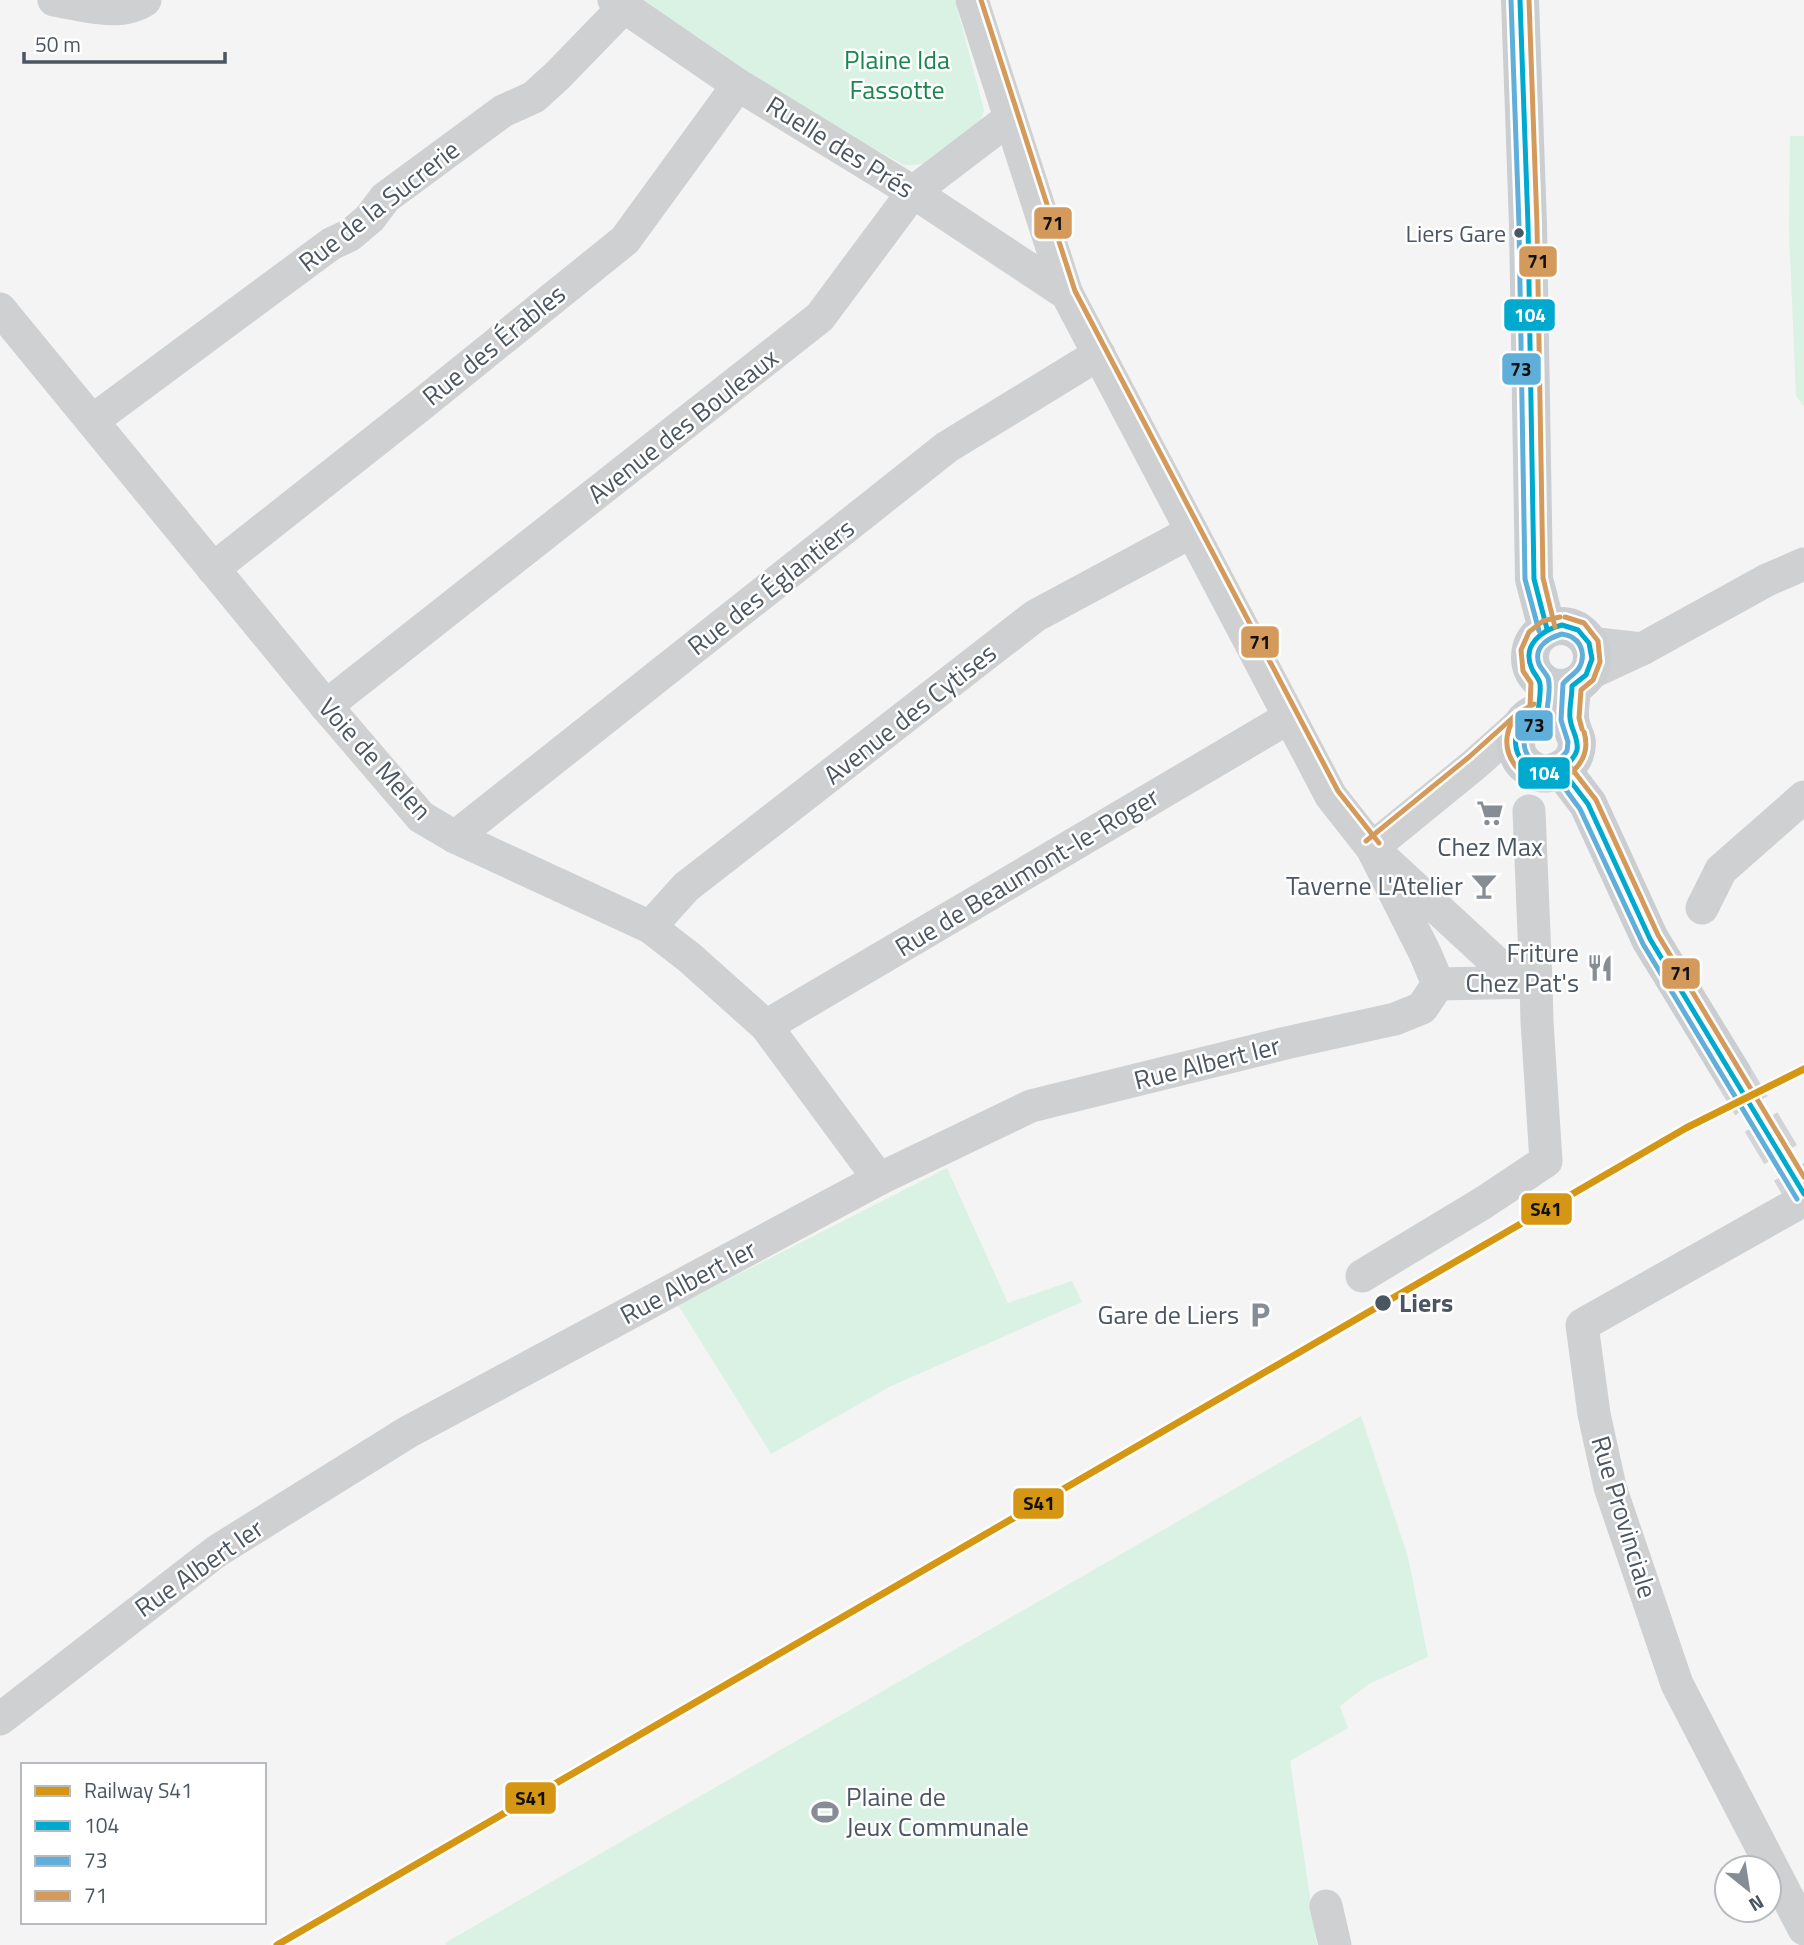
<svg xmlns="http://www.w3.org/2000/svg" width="1804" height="1945" font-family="'Titillium Web',sans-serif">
	<rect width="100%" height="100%" fill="#f4f4f4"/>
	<g fill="#d9f2e3">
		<polygon points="636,0 955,0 984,110 980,123 933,162 914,165 904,165 809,113"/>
		<polygon points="1790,136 1804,136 1804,406 1796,396 1789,231"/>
		<polygon points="947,1168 1008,1303 1072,1281 1082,1302 889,1387 771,1454 678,1305"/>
		<polygon points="1361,1416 1408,1557 1428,1657 1369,1684 1340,1706 1348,1728 1290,1761 1317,1945 446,1945 445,1943"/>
	</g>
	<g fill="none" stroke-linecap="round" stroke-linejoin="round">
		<polyline stroke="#d2d4d7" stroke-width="38" stroke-dasharray="38 19" stroke-linecap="butt" points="1732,1073 1804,1194"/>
		<g stroke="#ced0d2" stroke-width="33">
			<path d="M54 0C83 5 120 17 145 0"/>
			<polyline points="614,0 738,85 913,192 1067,294"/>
			<polyline points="972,0 1067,294 1331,796 1372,848 1425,953 1438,984"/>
			<polyline points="0,309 326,706 421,817 455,837 650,927 690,958 766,1026 879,1179"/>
			<polyline points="92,421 331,244 350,235 370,218 385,198 503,111 534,97 558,75 624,7"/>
			<polyline points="213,569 422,404 625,240 738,85"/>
			<polyline points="1589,643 1642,649"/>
			<polyline points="1586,675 1642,649 1767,580 1804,564"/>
			<polyline points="326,706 820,317 913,192 1010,118"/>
			<polyline points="1529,811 1536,982"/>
			<polyline points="455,837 947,447 1099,354"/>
			<polyline points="1372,848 1475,764 1524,720"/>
			<polyline points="1386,861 1517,982"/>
			<polyline points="1702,908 1721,870 1804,797"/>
			<polyline points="650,927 686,887 1035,616 1191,532"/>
			<polyline points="766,1026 1288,718"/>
			<polyline points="1804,1200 1582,1325 1594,1414 1610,1487 1677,1684 1804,1929"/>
			<polyline points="1362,1276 1483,1203 1546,1161 1537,1022 1536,982 1438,984"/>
			<polyline points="0,1719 217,1551 408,1432 879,1179 1031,1106 1286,1043 1395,1019 1422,1008 1438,984"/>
			<polyline points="1326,1906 1335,1945"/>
		</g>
		<g stroke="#caced1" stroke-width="38">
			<polyline points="1520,0 1528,225 1534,579 1547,629"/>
			<circle cx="1561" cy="657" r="31"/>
			<path d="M1570 722C1566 720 1561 715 1557 713 1522 700 1497 754 1535 771 1541 774 1544 774 1550 773 1561 770 1571 765 1575 754 1580 739 1574 737 1571 724 1568 713 1572 698 1572 686"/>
			<polyline points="1562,770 1588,804 1650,939 1732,1073"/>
		</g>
		<defs>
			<g id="bus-1">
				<polyline points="1520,0 1528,225 1534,579 1547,629"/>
				<path d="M1562 625 1578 630 1589 643 1592 659 1586 675 1572 686C1572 697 1569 708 1570 718 1571 730 1579 738 1577 750 1575 757 1570 762 1564 767 1534 789 1499 748 1524 721 1528 717 1534 715 1538 712 1539 703 1541 692 1540 684 1539 678 1534 674 1532 669 1521 645 1542 630 1562 625Z"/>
				<polyline points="1562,770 1588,804 1650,939 1804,1194"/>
			</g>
			<g id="bus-2">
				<polyline points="1511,0 1519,225 1525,579 1539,631"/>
				<path d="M1562 634C1565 635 1570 635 1573 638 1583 644 1585 658 1579 668 1575 674 1567 678 1563 684L1561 720 1568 742 1567 751C1553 770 1526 769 1524 743 1523 725 1545 725 1547 710 1548 701 1551 686 1548 678 1546 673 1541 669 1539 664 1533 647 1548 638 1562 634Z"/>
				<polyline points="1555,775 1580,809 1643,944 1797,1199"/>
			</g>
			<g id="bus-3">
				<polyline points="981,0 1075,291 1338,791 1379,843"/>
				<polyline points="1529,0 1537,225 1543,578 1555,627"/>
				<path d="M1560 617 1543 621 1529 632 1521 650 1523 671 1531 683 1530 707C1473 737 1534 815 1576 768 1586 757 1588 745 1584 732"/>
				<polyline points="1565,617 1584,623 1598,641 1600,662 1593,680 1581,690 1579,718 1582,729"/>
				<polyline points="1569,765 1596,800 1658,935 1804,1177"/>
				<polyline points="1366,841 1469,757 1518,713 1534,704"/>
			</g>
		</defs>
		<use href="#bus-1" stroke="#fff" stroke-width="10"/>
		<use href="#bus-2" stroke="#fff" stroke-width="10"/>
		<use href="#bus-3" stroke="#fff" stroke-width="10"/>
		<use href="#bus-1" stroke="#00a9ce" stroke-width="5"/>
		<use href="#bus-2" stroke="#60afdb" stroke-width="5"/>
		<use href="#bus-3" stroke="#d49a5b" stroke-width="5"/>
		<defs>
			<polyline id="rail-1" points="277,1945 1686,1128 1804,1069"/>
		</defs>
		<use href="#rail-1" stroke="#fff" stroke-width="12"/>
		<use href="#rail-1" stroke="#d49613" stroke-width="7"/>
	</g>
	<defs>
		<symbol id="supermarket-bare" viewBox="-9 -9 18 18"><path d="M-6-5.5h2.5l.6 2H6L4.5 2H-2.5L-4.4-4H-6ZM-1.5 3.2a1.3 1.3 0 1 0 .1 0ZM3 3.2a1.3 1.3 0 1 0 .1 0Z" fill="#868d94" stroke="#fff" stroke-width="2.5" paint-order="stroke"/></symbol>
		<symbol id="bar-bare" viewBox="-9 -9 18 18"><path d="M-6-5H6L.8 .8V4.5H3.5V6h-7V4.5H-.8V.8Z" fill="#868d94" stroke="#fff" stroke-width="2.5" paint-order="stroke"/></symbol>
		<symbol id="restaurant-bare" viewBox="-9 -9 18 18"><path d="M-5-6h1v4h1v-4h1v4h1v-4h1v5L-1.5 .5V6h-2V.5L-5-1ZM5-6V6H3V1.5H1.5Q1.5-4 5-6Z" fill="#868d94" stroke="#fff" stroke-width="2.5" paint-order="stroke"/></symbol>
		<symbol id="parking-bare" viewBox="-9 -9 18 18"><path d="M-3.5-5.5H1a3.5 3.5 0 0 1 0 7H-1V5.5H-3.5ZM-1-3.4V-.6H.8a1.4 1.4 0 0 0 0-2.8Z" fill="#868d94" stroke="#fff" stroke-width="2.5" paint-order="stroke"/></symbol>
		<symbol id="stadium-bare" viewBox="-9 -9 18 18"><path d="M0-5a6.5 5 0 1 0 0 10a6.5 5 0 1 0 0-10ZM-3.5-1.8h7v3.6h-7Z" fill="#868d94" stroke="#fff" stroke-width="2.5" paint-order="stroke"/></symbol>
	</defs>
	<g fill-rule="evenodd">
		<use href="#supermarket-bare" x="1471" y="794" width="38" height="38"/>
		<use href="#bar-bare" x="1465" y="867" width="38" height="38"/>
		<use href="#restaurant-bare" x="1581" y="949" width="38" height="38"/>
		<use href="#parking-bare" x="1241" y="1296" width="38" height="38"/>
		<use href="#stadium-bare" x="806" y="1793" width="38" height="38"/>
	</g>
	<g fill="#4a5661" stroke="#fff" stroke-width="2.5">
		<circle cx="1519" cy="233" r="6"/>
		<circle cx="1383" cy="1303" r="9"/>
	</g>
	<g text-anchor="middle" stroke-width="5" stroke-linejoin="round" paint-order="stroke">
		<g font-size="24" fill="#4a5661" stroke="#fff" text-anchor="end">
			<text x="1506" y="242">Liers Gare</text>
		</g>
		<g font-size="26" fill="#17864f" stroke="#fff">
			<text x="897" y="69">Plaine Ida<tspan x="897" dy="30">Fassotte</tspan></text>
		</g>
		<g font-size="26" fill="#4a5661" stroke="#fff">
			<text transform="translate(840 147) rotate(32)" y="9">Ruelle des Prés</text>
			<text transform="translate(379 206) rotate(-38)" y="9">Rue de la Sucrerie</text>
			<text transform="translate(494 345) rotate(-39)" y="9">Rue des Érables</text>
			<text transform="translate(683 426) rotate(-38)" y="9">Avenue des Bouleaux</text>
			<text transform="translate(771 587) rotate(-38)" y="9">Rue des Églantiers</text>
			<text transform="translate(910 714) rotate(-38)" y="9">Avenue des Cytises</text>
			<text transform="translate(375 759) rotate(48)" y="9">Voie de Melen</text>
			<text transform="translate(1027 872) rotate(-31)" y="9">Rue de Beaumont-le-Roger</text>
			<text transform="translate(1207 1063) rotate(-14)" y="9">Rue Albert Ier</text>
			<text transform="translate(688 1282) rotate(-28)" y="9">Rue Albert Ier</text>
			<text transform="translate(1624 1517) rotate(73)" y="9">Rue Provinciale</text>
			<text transform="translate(199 1568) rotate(-35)" y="9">Rue Albert Ier</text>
		</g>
		<g font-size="26" fill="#4a5661" stroke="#fff" text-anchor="end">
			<text x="1490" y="856" text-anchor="middle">Chez Max</text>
			<text x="1463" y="895">Taverne L'Atelier</text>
			<text x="1579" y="962">Friture<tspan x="1579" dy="30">Chez Pat's</tspan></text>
			<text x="1239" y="1324">Gare de Liers</text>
			<text x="846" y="1806" text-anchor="start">Plaine de<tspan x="846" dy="30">Jeux Communale</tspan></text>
		</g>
		<g font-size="26" font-weight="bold" fill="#4a5661" stroke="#fff" text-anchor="start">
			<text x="1399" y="1312">Liers</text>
		</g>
	</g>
	<g stroke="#fff" stroke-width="2.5">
		<rect x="1033" y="206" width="40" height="34" rx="7" fill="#d49a5b"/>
		<rect x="1518" y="245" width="40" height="33" rx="7" fill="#d49a5b"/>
		<rect x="1503" y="298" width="53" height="34" rx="7" fill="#00a9ce"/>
		<rect x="1501" y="352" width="41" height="34" rx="7" fill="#60afdb"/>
		<rect x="1240" y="625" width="40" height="34" rx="7" fill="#d49a5b"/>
		<rect x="1514" y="709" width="40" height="33" rx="7" fill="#60afdb"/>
		<rect x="1517" y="756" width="54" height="34" rx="7" fill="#00a9ce"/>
		<rect x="1661" y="957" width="40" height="33" rx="7" fill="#d49a5b"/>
		<rect x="1520" y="1192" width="53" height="34" rx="7" fill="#d49613"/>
		<rect x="1012" y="1487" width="53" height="33" rx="7" fill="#d49613"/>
		<rect x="504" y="1781" width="53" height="34" rx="7" fill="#d49613"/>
	</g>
	<g font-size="19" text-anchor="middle" font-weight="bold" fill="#fff">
		<text x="1530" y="322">104</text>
		<text x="1544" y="780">104</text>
	</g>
	<g font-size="19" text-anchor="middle" font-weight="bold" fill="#111">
		<text x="1053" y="230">71</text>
		<text x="1538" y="268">71</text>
		<text x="1521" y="376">73</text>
		<text x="1260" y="649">71</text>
		<text x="1534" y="732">73</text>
		<text x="1681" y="980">71</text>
		<text x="1546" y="1216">S41</text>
		<text x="1039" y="1510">S41</text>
		<text x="531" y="1805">S41</text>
	</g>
	<rect x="21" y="1763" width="245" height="161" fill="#ffffff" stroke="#b7bbc0" stroke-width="2"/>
	<rect x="35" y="1786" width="35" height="10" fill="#d49613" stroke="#b7bbc0" stroke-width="2"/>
	<text x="84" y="1798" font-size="21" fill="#4a5661">Railway S41</text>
	<rect x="35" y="1821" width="35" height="10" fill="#00a9ce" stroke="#b7bbc0" stroke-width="2"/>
	<text x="84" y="1833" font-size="21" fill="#4a5661">104</text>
	<rect x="35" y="1856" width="35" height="10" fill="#60afdb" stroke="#b7bbc0" stroke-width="2"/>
	<text x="84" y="1868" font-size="21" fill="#4a5661">73</text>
	<rect x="35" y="1891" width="35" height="10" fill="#d49a5b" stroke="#b7bbc0" stroke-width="2"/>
	<text x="84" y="1903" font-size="21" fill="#4a5661">71</text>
	<g transform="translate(1748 1889) rotate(150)"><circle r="33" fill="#ffffff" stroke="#b7bbc0" stroke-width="2"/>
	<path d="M0-5L12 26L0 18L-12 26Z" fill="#868d94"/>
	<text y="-10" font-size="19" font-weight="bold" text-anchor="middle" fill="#4a5661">N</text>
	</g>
	<path d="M24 52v10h201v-10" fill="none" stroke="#4a5661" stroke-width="3.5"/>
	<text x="35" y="52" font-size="21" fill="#4a5661" stroke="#ffffff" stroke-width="5" paint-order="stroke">50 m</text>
</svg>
